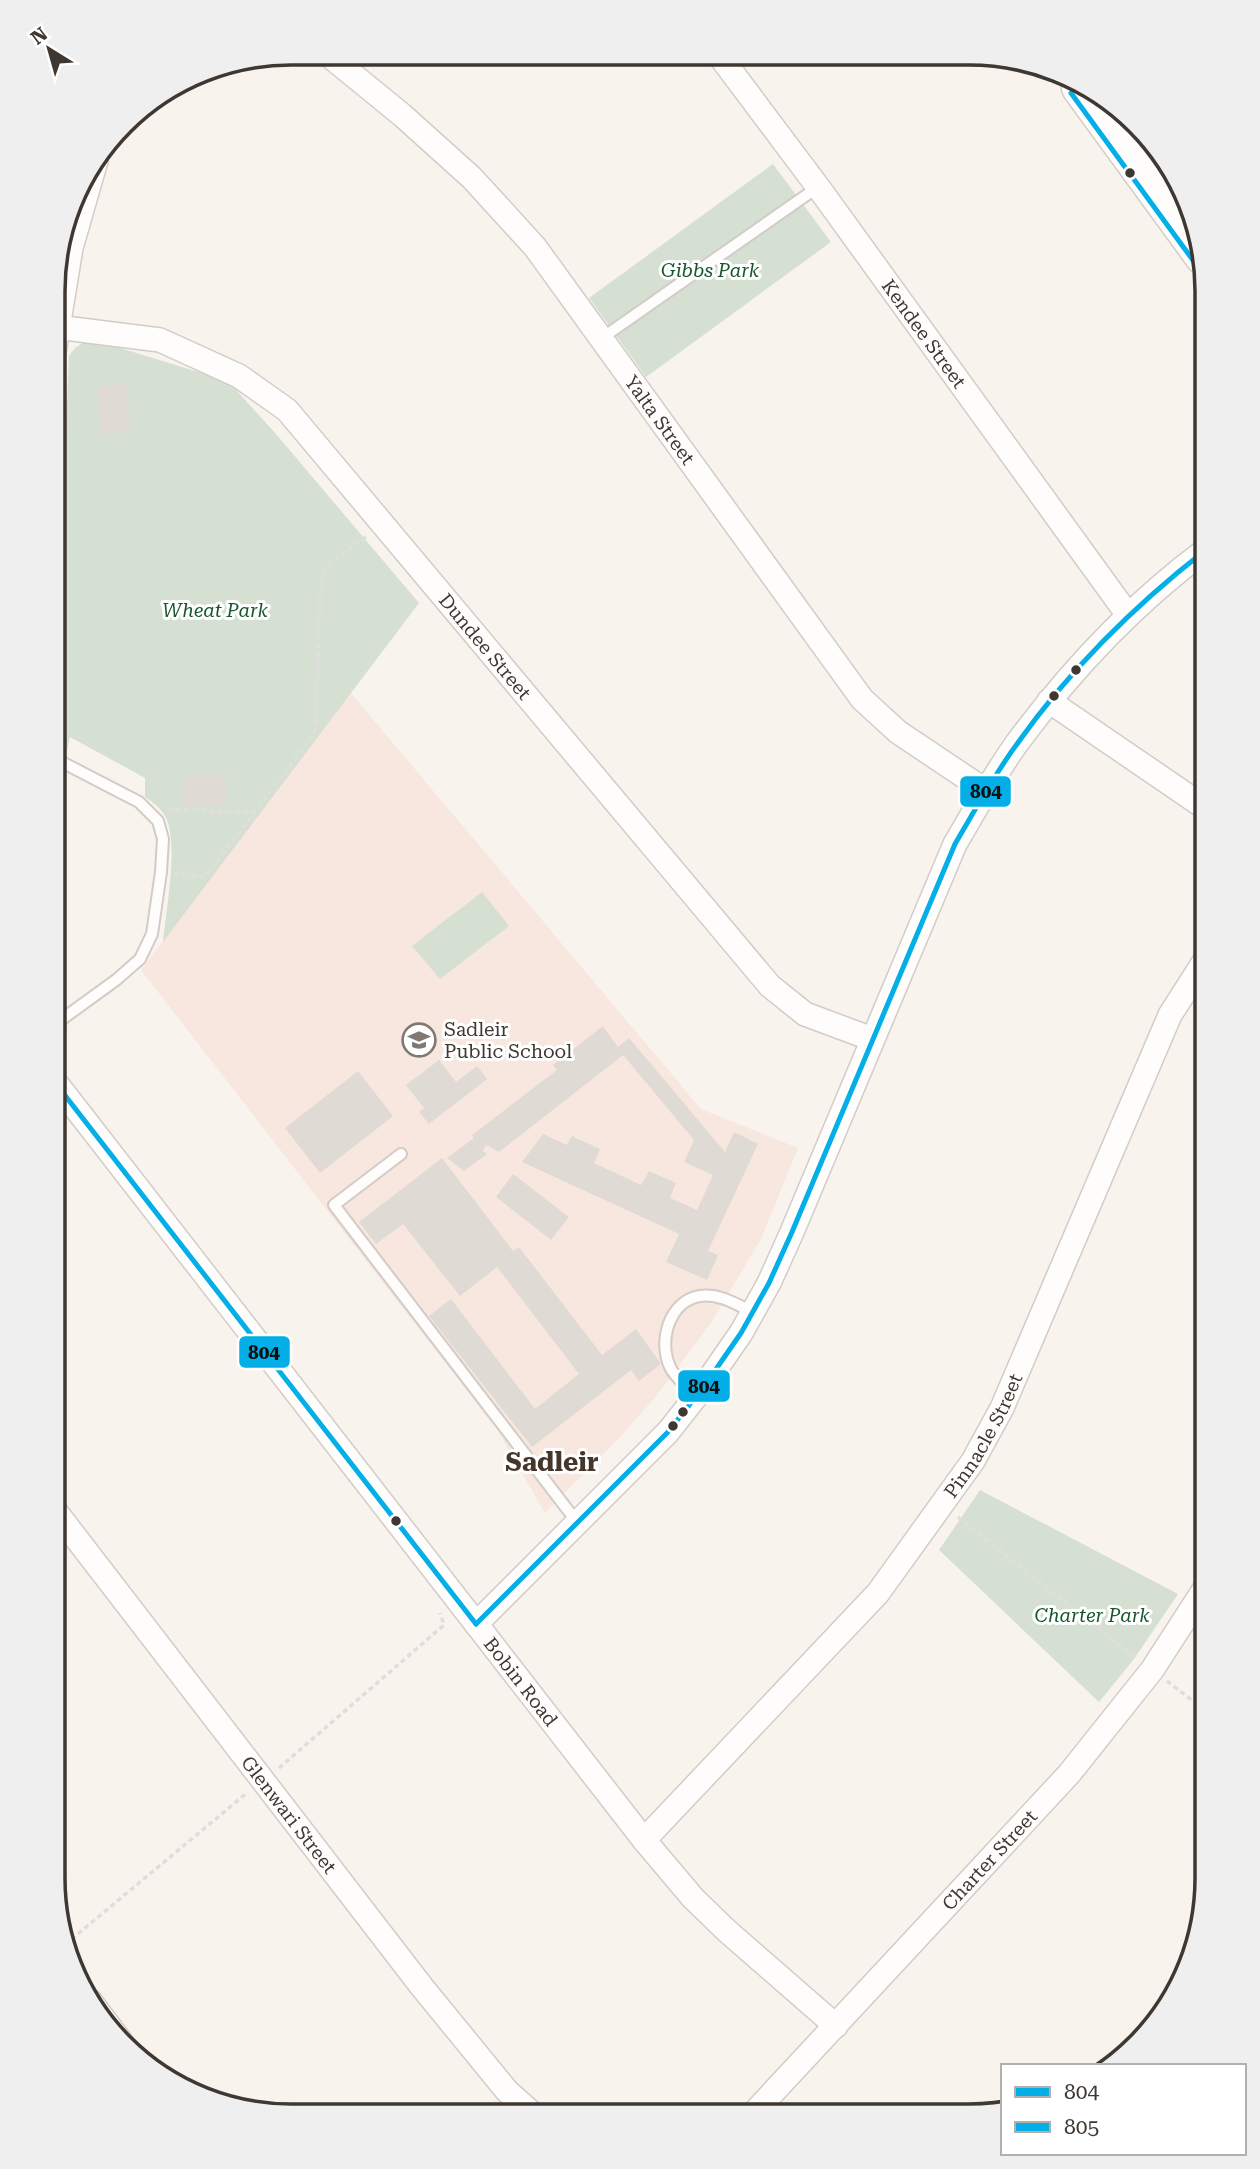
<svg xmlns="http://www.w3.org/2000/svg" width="1260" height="2169" font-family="'Roboto Serif',serif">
	<rect width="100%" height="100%" fill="#f9f3ee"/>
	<polygon fill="#f7e7df" points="350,692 701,1109 798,1148 761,1239 711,1323 657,1395 623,1434 545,1513 497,1430 141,970"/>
	<g fill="#d5e0d2">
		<polygon points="773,164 831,242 646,377 589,298"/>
		<path d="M94 340 228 381 276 434 419 603 163 942C166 910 178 849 167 820 163 810 154 803 145 797V778L70 737 66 755 54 745V693L69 356C76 345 82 342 94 340Z"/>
		<polygon points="482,892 509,926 440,979 412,946"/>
		<polygon points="980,1490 1178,1594 1134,1659 1099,1702 939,1550"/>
	</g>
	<g fill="#e0dad5">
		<polygon points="128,384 129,432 100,433 98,386"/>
		<polygon points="183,775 225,775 225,806 183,805"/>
		<polygon points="603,1026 618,1047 629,1038 725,1152 734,1132 758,1144 708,1251 718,1255 707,1280 666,1262 679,1234 522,1162 543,1134 567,1145 572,1136 600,1149 594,1163 641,1185 649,1171 676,1183 670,1198 697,1210 713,1175 684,1162 694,1140 623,1055 499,1152 486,1145 483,1151 487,1154 464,1171 447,1158 474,1138 472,1135 557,1070 553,1065"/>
		<polygon points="439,1060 456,1082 477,1066 487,1079 429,1124 419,1112 424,1108 406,1085"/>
		<polygon points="358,1071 393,1116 320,1173 285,1128"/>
		<polygon points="442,1158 513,1251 519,1247 602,1355 636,1329 661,1364 639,1381 631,1370 532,1447 429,1316 451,1299 535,1409 579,1374 497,1267 460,1296 403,1224 376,1244 359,1222"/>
		<polygon points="513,1174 569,1217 551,1240 496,1197"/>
	</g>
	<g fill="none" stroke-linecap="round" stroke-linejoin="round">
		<defs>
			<g id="lane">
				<polyline points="602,338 818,187"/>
				<polyline points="54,1025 116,980 140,959 152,934 161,872 163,839 158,821 139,802 54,758"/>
				<polyline points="401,1154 334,1205 577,1522"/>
				<path d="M696 1396C688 1387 675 1378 670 1367 658 1341 669 1301 700 1296 719 1293 736 1304 752 1312"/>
			</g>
			<g id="street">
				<path id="s1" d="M326 53 402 115 472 178 535 247 862 699 898 732 986 791"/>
				<path id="s2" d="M719 55 818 187 1128 615"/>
				<path id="s3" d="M57 327 160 340 239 376 287 410 770 986 805 1014 872 1039"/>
				<polyline points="54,352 71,248 96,161"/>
				<polyline points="1049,701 1207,809"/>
				<path id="s4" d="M53 1079 644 1840 693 1898 727 1931 836 2026"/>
				<path id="s5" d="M53 1508 422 1987 507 2091 534 2115"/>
				<path d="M476 1624 668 1432 705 1385 741 1333 769 1283 792 1232 955 844C975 810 994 775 1017 743 1071 670 1134 603 1207 549"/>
				<path id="s6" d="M644 1840 878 1593 973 1461 1002 1408 1170 1015 1207 957"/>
				<polyline points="90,2001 122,2043"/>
				<path id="s7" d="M751 2116 1069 1774 1152 1670 1207 1585"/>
			</g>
			<polyline id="secondary" points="1078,88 1202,258"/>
		</defs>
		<use href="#lane" stroke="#d2ccc8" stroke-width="14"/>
		<use href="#street" stroke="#d2ccc8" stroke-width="26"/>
		<use href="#secondary" stroke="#d2ccc8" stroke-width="35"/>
		<g stroke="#e0dedc" stroke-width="3.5" stroke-dasharray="5 3.5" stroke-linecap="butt">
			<polyline points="167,809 253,813"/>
			<polyline points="174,873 205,877 315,733 321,576 328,564 366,537"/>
			<polyline points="958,1517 1136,1658"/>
			<polyline points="1195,1568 1207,1545"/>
			<polyline points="1167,1681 1207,1712"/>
			<polyline points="279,1768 444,1625 440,1613"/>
			<polyline points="69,1954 67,1943 248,1792"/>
		</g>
		<use href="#lane" stroke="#fefdfc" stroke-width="10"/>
		<use href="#street" stroke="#fefdfc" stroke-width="23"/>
		<use href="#secondary" stroke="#fefdfc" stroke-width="32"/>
		<defs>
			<g id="bus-1">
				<polyline points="53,1080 476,1624"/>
				<path d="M476 1624 668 1432 705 1385 741 1333 769 1283 792 1232 955 844C975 810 994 775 1017 744 1070 669 1135 605 1207 549"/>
			</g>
			<polyline id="bus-2" points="1071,93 1195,263"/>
		</defs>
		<use href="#bus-1" stroke="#fff" stroke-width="10"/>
		<use href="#bus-2" stroke="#fff" stroke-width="10"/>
		<use href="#bus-1" stroke="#03afe6" stroke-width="5"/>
		<use href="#bus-2" stroke="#03afe6" stroke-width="5"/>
	</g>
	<defs>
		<symbol id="school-ring" viewBox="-11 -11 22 22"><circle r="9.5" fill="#fff" stroke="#807973" stroke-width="1.5"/><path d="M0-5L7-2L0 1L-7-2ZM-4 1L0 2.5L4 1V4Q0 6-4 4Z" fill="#807973"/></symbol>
	</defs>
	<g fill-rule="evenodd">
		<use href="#school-ring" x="400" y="1021" width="38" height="38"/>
	</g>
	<g fill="#3f3731" stroke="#fff" stroke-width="2.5">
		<circle cx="1130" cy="173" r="6"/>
		<circle cx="1076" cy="670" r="6"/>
		<circle cx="1054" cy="696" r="6"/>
		<circle cx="683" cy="1412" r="6"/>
		<circle cx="673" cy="1426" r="6"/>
		<circle cx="396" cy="1521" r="6"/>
	</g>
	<g text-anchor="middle" stroke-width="6" stroke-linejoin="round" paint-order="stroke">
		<g font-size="19" font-style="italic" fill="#18562b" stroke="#fff">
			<text x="710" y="277">Gibbs Park</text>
			<text x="215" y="617">Wheat Park</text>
			<text x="1092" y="1622">Charter Park</text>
		</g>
		<g font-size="19" fill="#3f3731" stroke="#fff">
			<text dy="7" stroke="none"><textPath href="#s2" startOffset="346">Kendee Street</textPath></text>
			<text dy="7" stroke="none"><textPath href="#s1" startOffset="499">Yalta Street</textPath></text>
			<text dy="7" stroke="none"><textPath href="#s3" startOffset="558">Dundee Street</textPath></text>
			<text dy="7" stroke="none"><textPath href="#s6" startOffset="530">Pinnacle Street</textPath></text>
			<text dy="7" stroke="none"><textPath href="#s4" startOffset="763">Bobin Road</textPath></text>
			<text dy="7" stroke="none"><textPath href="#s5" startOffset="387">Glenwari Street</textPath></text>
			<text dy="7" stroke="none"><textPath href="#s7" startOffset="350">Charter Street</textPath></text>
		</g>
		<g font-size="19" fill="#3f3731" stroke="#fff" text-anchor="start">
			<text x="444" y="1036">Sadleir<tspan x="444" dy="22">Public School</tspan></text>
		</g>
		<g font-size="26" font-weight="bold" fill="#45362a" stroke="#fff">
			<text x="552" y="1471">Sadleir</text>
		</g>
	</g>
	<path d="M0 0H1260V2169H0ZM291 65H969A226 226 0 0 1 1195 291V1878A226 226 0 0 1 969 2104H291A226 226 0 0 1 65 1878V291A226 226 0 0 1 291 65Z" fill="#f0efef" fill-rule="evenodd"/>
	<path fill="none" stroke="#3f3731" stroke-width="3.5" d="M291 65H969A226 226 0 0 1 1195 291V1878A226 226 0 0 1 969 2104H291A226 226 0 0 1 65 1878V291A226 226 0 0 1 291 65Z"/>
	<g stroke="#fff" stroke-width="2.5">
		<rect x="959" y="775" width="53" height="33" rx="7" fill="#03afe6"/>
		<rect x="238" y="1335" width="53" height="34" rx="7" fill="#03afe6"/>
		<rect x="677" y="1369" width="54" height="34" rx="7" fill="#03afe6"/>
	</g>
	<g font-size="19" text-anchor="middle" font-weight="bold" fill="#111">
		<text x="986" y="798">804</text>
		<text x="264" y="1359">804</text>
		<text x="704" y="1393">804</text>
	</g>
	<rect x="1001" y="2064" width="245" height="91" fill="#ffffff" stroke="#b2afad" stroke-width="2"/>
	<rect x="1015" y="2087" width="35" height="10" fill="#03afe6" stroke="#b2afad" stroke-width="2"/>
	<text x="1064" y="2099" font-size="21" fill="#3f3731">804</text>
	<rect x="1015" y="2122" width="35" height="10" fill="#03afe6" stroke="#b2afad" stroke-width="2"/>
	<text x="1064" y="2134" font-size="21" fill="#3f3731">805</text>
	<g transform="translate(49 49) rotate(323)" stroke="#ffffff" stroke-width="5" paint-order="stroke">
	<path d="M0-5L12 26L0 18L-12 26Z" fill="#3f3731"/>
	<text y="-10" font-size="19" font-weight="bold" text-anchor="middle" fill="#3f3731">N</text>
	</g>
</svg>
